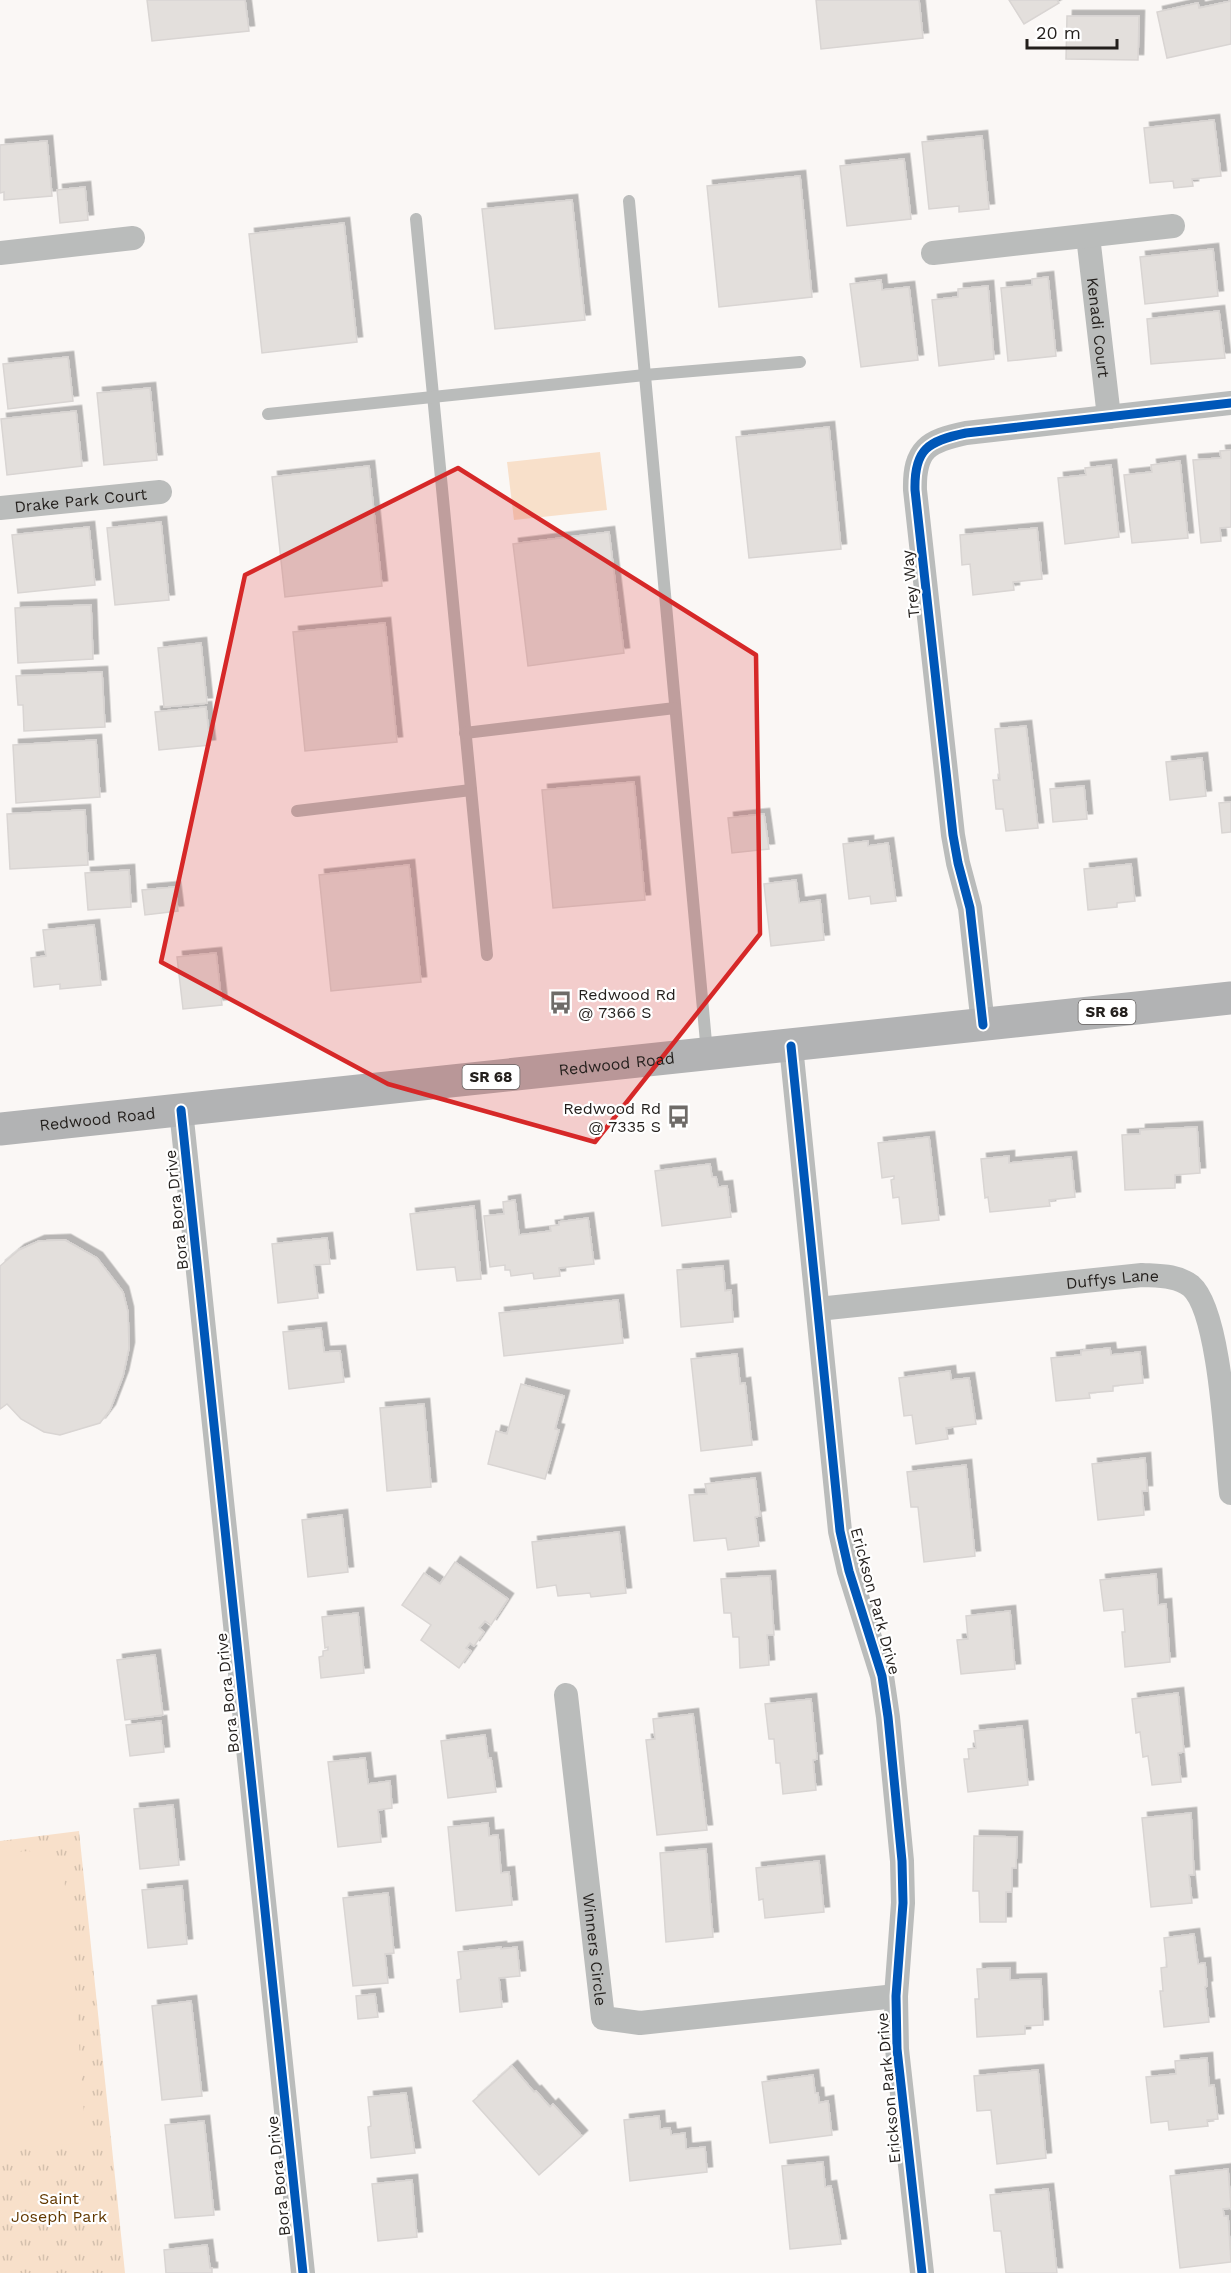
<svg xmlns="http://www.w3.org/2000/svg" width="1231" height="2273" font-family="'Work Sans',sans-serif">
	<defs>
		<pattern id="park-tufts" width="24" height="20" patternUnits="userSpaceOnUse" patternTransform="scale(1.5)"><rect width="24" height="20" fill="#f8e0ca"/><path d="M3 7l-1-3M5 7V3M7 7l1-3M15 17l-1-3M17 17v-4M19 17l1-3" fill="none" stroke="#d4c0ad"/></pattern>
		<filter id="shadow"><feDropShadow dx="5.5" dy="-5.5" stdDeviation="0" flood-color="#0004"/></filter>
	</defs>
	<rect width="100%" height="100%" fill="#faf7f5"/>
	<polygon fill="url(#park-tufts)" points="79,1831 125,2273 0,2273 0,1841"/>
	<g fill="#f8e0ca">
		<polygon points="600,452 607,510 514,520 507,462"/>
		<polygon points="35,1851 64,1878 72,1944 86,2143 24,2147 0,2142 0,1852"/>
	</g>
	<g fill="#e3dfdc" stroke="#d9d5d3" stroke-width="1.5" filter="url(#shadow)">
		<polygon points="147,0 245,0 249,31 152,41"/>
		<polygon points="816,0 919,0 923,38 821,49"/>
		<polygon points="1009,0 1057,0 1059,3 1024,24"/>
		<polygon points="1231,1 1231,44 1167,58 1157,12 1198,3 1199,8"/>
		<polygon points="1067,16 1139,16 1138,60 1066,59"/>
		<polygon points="1214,120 1221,176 1192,179 1193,186 1174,188 1173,181 1150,183 1144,128"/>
		<polygon points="982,136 989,209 959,212 959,206 929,209 922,142"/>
		<polygon points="47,141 52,196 4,200 4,192 0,193 0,145"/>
		<polygon points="904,159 911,219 847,226 840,166"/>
		<polygon points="800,176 812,297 719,307 707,186"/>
		<polygon points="85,187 88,220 60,223 57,190"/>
		<polygon points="572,200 585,320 495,329 482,209"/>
		<polygon points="344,223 357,342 262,353 249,234"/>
		<polygon points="1213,249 1218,296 1145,304 1140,257"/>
		<polygon points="1048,277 1056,356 1008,361 1001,288 1032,285 1032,279"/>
		<polygon points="881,280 882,290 909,287 918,360 861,367 850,284"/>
		<polygon points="988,286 994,359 939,366 932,300 958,297 958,289"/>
		<polygon points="1219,311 1225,358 1151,364 1147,319"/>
		<polygon points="68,357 73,401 8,409 3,364"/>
		<polygon points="150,388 157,460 104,465 97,393"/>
		<polygon points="76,411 82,466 7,475 1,419"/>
		<polygon points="829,427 841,549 749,558 736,437"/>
		<polygon points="1231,450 1231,527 1220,528 1221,541 1201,543 1193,460 1221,458 1220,451"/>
		<polygon points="1180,461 1188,538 1132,543 1124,475 1152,472 1151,465"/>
		<polygon points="1111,465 1119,537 1065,544 1058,478 1086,475 1085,468"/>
		<polygon points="369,466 382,586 285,597 272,477"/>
		<polygon points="161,522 169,600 115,605 107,528"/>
		<polygon points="89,527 95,585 18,593 12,535"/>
		<polygon points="1037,528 1042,579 1013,582 1014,590 973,595 970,564 962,565 960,535"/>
		<polygon points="609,532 624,653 528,666 513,544"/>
		<polygon points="91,605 93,659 18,663 15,608"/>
		<polygon points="385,623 397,742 305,751 293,632"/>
		<polygon points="201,643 207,703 164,707 158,648"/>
		<polygon points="102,672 105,727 24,731 23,705 18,705 16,676"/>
		<polygon points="206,707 210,745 159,750 155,712"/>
		<polygon points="1026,726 1038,828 1006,831 1003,809 996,809 993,780 1000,780 995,729"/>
		<polygon points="96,740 100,797 16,803 13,745"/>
		<polygon points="1202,758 1206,796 1170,800 1166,762"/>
		<polygon points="634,782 645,900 553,908 542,790"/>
		<polygon points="1084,786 1087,819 1053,822 1050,789"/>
		<polygon points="1231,802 1231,832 1222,833 1219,803"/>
		<polygon points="85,810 88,865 10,869 7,814"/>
		<polygon points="764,814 769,849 732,853 728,818"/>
		<polygon points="868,841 868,846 888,843 896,901 871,904 870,896 849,899 843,844"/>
		<polygon points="1131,864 1135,901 1117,903 1117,907 1088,910 1084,869"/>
		<polygon points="409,865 421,982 331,991 319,875"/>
		<polygon points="129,870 131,907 88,910 85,873"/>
		<polygon points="796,880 799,903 820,900 824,940 771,946 764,884"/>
		<polygon points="175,887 178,911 145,915 142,890"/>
		<polygon points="94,925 101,985 60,989 60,984 34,987 31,958 46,956 43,930"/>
		<polygon points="216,953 222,1005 183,1009 177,957"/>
		<polygon points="1197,1127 1200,1173 1175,1175 1175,1188 1125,1190 1122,1135 1140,1134 1140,1130"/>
		<polygon points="929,1137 939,1220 902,1224 899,1197 893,1198 891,1180 894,1179 894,1176 882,1178 878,1143"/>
		<polygon points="1009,1156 1009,1163 1071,1157 1075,1197 1049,1200 1050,1206 990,1212 988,1197 985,1198 981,1159"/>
		<polygon points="710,1164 712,1177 716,1177 718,1187 727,1186 731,1217 662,1226 655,1171"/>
		<polygon points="515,1200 519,1235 551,1231 550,1226 559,1225 559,1222 588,1218 594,1264 559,1268 560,1276 534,1279 533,1273 511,1276 510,1270 505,1270 505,1265 490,1267 484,1216 504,1214 503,1202"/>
		<polygon points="474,1206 481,1279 457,1281 455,1267 417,1270 410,1214"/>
		<polygon points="327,1238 330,1264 314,1265 318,1298 278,1303 272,1244"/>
		<polygon points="65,1240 97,1258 123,1292 128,1312 129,1348 123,1376 110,1410 100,1423 60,1435 44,1432 21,1419 7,1404 0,1409 0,1266 19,1250 39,1241"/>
		<polygon points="723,1266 725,1291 731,1290 733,1322 681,1327 677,1270"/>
		<polygon points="618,1300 623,1343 504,1356 499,1313"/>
		<polygon points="321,1328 324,1352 340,1351 344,1382 289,1389 283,1332"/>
		<polygon points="1110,1348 1111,1355 1140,1352 1143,1383 1113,1386 1113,1391 1089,1393 1090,1398 1056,1401 1051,1358 1081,1355 1081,1351"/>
		<polygon points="737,1354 740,1384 745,1383 752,1445 701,1451 691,1359"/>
		<polygon points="950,1371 951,1380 969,1378 976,1424 946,1428 948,1439 916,1444 912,1415 904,1416 899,1378"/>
		<polygon points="521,1384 564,1396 555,1429 559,1430 545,1479 488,1464 496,1431 507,1434"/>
		<polygon points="424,1404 431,1487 387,1491 380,1408"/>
		<polygon points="1145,1458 1147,1491 1142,1491 1144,1515 1098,1520 1092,1464"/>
		<polygon points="966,1465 975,1556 924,1562 918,1507 911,1507 907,1472"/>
		<polygon points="755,1478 760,1516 755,1517 759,1546 728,1550 726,1538 694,1541 689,1495 707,1494 705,1484"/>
		<polygon points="342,1515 348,1572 308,1577 302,1520"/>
		<polygon points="619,1532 626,1593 591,1597 590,1593 558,1596 556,1585 537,1588 532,1542"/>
		<polygon points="455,1562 508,1599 491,1625 485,1621 479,1628 484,1632 474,1646 470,1643 466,1648 471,1651 459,1668 421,1640 431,1625 402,1605 424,1573 440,1584"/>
		<polygon points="1156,1574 1158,1605 1166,1604 1170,1662 1125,1667 1122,1632 1125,1632 1123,1609 1104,1611 1100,1580"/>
		<polygon points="770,1576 774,1635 767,1635 769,1665 740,1668 739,1637 733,1637 731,1613 724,1613 721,1579"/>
		<polygon points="1010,1611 1015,1669 961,1674 957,1640 968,1639 966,1616"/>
		<polygon points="358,1613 364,1673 321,1678 319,1657 323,1656 323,1651 328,1650 328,1647 325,1648 322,1617"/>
		<polygon points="155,1655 163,1715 125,1720 117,1660"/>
		<polygon points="1178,1693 1184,1752 1178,1753 1181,1782 1152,1785 1148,1756 1143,1757 1140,1732 1136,1733 1132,1699"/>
		<polygon points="811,1699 817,1759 813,1760 816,1790 783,1794 780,1763 776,1763 774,1739 769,1739 765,1704"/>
		<polygon points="693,1714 707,1830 657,1835 646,1740 655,1739 653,1719"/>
		<polygon points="161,1721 164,1752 130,1756 126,1725"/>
		<polygon points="1022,1726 1028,1785 968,1792 964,1759 969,1759 968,1749 976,1748 974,1731"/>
		<polygon points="485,1735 488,1758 491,1758 496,1792 448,1798 441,1741"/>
		<polygon points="365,1758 368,1784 390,1781 392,1808 378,1810 381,1842 338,1847 328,1762"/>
		<polygon points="173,1805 179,1865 140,1869 134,1809"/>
		<polygon points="1191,1813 1194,1875 1189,1875 1192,1903 1151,1907 1142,1818"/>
		<polygon points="488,1823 489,1836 498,1835 501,1873 509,1872 512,1905 456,1911 448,1827"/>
		<polygon points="974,1836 1017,1837 1016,1868 1012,1868 1012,1892 1006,1892 1006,1922 980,1922 979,1891 973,1891"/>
		<polygon points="706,1849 713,1937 666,1942 660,1853"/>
		<polygon points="819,1861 824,1912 765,1918 763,1899 759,1900 756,1868"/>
		<polygon points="182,1886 187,1944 148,1948 142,1890"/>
		<polygon points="388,1893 394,1953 385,1954 388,1983 353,1986 343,1898"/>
		<polygon points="1194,1934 1198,1964 1205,1963 1207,1986 1205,1987 1209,2022 1164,2027 1160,1991 1163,1991 1161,1968 1167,1967 1164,1938"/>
		<polygon points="501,1947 501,1949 517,1947 520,1976 499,1978 502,2007 460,2012 457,1980 461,1979 458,1952"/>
		<polygon points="1010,1968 1010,1980 1041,1979 1043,2025 1025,2026 1025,2034 977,2037 975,1999 979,1999 977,1969"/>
		<polygon points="375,1994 378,2017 358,2019 356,1996"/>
		<polygon points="191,2001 202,2096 162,2100 152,2006"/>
		<polygon points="1207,2058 1209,2086 1214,2085 1218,2119 1207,2120 1208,2126 1169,2130 1168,2121 1151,2123 1146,2077 1176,2074 1175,2061"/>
		<polygon points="512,2066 534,2092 536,2091 550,2107 553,2104 582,2136 539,2175 473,2101"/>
		<polygon points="1038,2070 1046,2158 997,2164 991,2110 977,2111 974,2076"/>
		<polygon points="813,2075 815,2093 818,2093 819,2103 828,2101 832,2135 770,2143 762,2082"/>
		<polygon points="406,2093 415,2153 371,2158 368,2127 371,2126 368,2097"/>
		<polygon points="659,2116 660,2129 670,2128 671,2135 685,2133 686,2149 705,2147 707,2172 630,2181 624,2120"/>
		<polygon points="204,2121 214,2215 175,2218 165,2125"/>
		<polygon points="823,2162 825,2187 831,2186 841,2244 790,2249 782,2166"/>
		<polygon points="1228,2169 1231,2208 1223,2209 1224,2216 1228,2216 1231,2262 1180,2268 1170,2176"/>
		<polygon points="412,2180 417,2237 378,2241 372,2184"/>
		<polygon points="1048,2189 1057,2273 1006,2273 1001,2231 994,2231 990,2195"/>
		<polygon points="207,2245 210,2268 212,2268 212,2273 166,2273 164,2250"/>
	</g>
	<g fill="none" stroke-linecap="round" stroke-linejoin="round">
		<g stroke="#babcbb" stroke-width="12">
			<polyline points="629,201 707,1053"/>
			<polyline points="416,219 487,955"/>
			<polyline points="268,414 645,375 800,362"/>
			<polyline points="465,733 675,708"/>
			<polyline points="297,811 471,790"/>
		</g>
		<g stroke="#babcbb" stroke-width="24">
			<path id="s1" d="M1088 236 1109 417"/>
			<polyline points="0,253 133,238"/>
			<polyline points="933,253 1173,226"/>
			<path id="s2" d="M0 508 160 492"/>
			<path d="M983 1025 970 908 958 863 953 835 915 490C914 449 928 441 966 433L1231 403"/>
			<polyline points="791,1046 840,1531 849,1571 882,1676 888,1717 902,1861 903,1903 896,1996 897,2049 922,2273"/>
			<polyline points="181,1110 303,2273"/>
			<path id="s3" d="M818 1309 1142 1275C1158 1276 1177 1275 1191 1286 1221 1312 1226 1450 1231 1493"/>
			<path id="s4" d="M566 1695 603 2018 640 2023 896 1996"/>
		</g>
		<path stroke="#b2b3b4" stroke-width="33" id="s5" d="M0 1129 1231 998"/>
		<defs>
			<g id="cycleway">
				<path d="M983 1025 970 908 958 863 953 835 915 490C914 449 928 441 966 433L1231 403"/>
				<polyline points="791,1046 840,1531 849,1571 882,1676 888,1717 902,1861 903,1903 896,1996 897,2049 922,2273"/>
				<polyline points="181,1110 303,2273"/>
			</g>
		</defs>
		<use href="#cycleway" stroke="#fff" stroke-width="13"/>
		<use href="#cycleway" stroke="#0057b8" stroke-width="9"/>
	</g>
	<path fill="#d62828" fill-opacity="0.2" stroke="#d62828" stroke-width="4.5" stroke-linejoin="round" d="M458 468 756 655 760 934 595 1142 388 1084 161 962 245 575Z"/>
	<defs>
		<symbol id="bus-bare" viewBox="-9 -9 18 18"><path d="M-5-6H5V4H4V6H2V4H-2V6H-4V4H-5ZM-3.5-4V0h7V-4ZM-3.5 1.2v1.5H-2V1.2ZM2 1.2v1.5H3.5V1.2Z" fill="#6e6b68" stroke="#fff" stroke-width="2.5" paint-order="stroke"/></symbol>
	</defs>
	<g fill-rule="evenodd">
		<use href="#bus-bare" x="544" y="986" width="33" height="33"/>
		<use href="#bus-bare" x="662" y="1100" width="33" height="33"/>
	</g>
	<g text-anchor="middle" stroke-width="4.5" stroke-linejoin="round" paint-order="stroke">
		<g fill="#fff" stroke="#656260" stroke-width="1.5">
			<rect x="1078.5" y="1000" width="57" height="24" rx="4.5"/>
			<rect x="462.5" y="1065" width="57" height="24" rx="4.5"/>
		</g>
		<g font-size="15" font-weight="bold" fill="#231f1c">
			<text x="1107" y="1017">SR 68</text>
			<text x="491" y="1082">SR 68</text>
		</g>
		<g font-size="16" fill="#231f1c" stroke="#fff">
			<text dy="6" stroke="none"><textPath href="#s1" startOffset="92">Kenadi Court</textPath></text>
			<text dy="6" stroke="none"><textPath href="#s2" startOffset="81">Drake Park Court</textPath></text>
			<text transform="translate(910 584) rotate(-96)" y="6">Trey Way</text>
			<text dy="6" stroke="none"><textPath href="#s5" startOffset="620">Redwood Road</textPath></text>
			<text dy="6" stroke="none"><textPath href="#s5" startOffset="98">Redwood Road</textPath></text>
			<text transform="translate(176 1210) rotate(-96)" y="6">Bora Bora Drive</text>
			<text dy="6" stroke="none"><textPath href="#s3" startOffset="296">Duffys Lane</textPath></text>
			<text transform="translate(876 1601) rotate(75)" y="6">Erickson Park Drive</text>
			<text transform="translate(227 1693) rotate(-96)" y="6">Bora Bora Drive</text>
			<text dy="6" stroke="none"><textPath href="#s4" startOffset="256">Winners Circle</textPath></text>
			<text transform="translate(888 2088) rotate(-95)" y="6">Erickson Park Drive</text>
			<text transform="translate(278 2176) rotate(-96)" y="6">Bora Bora Drive</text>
		</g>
		<g font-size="16" fill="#231f1c" stroke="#fff" text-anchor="start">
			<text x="578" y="1000">Redwood Rd<tspan x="578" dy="18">@ 7366 S</tspan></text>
			<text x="661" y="1114" text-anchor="end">Redwood Rd<tspan x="661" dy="18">@ 7335 S</tspan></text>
		</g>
		<g font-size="16" fill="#623801" stroke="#fff">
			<text x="59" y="2204">Saint<tspan x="59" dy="18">Joseph Park</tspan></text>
		</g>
	</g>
	<path d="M1027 39v9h90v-9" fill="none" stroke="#231f1c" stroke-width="3"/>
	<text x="1036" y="39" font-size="18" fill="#231f1c" stroke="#ffffff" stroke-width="4.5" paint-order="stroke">20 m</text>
</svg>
